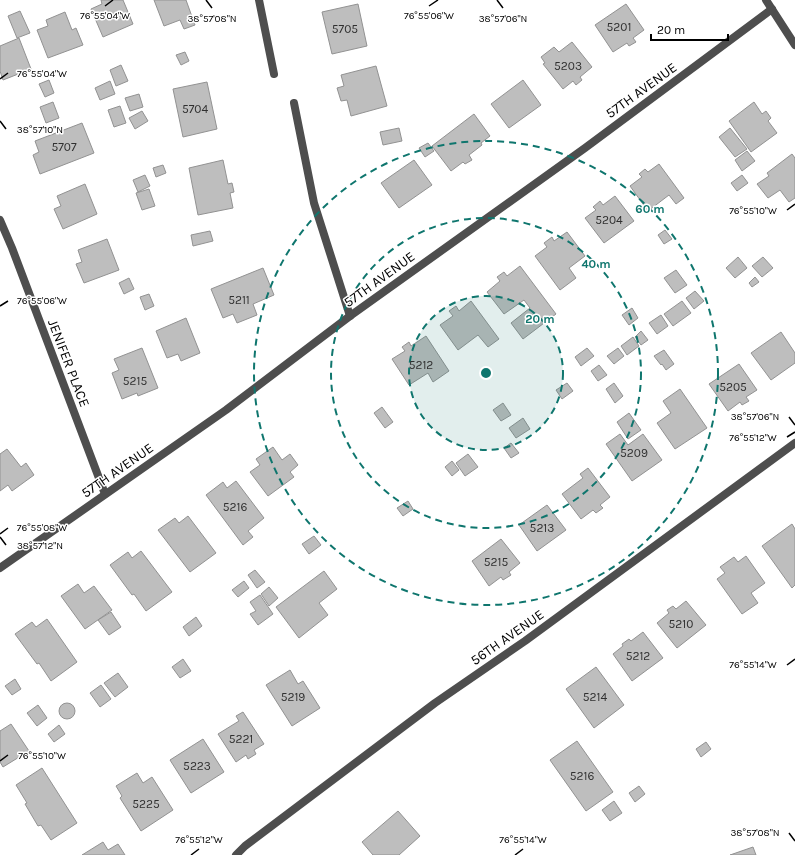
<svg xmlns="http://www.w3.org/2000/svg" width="795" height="855" font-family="Karla,sans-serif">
	<rect width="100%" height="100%" fill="#fff"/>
	<g fill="#bebebe" stroke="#929292">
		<polygon points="101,0 123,0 133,24 103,37 91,9 102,4"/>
		<polygon points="154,0 186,0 195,25 184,29 180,20 164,26"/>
		<polygon points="358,4 367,46 332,54 322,12"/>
		<polygon points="626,4 644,30 633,38 636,42 629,46 627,43 613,52 595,25"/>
		<polygon points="20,11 30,33 17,38 8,16"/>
		<polygon points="65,12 72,30 76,28 83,45 48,58 37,30 48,26 46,20"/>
		<polygon points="19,38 31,69 3,80 0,71 0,46"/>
		<polygon points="572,42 592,67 580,77 582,80 576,85 573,81 563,89 543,64 545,63 541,57 554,47 559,52"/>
		<polygon points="185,52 189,61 181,65 176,55"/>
		<polygon points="121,65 128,81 116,86 110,70"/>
		<polygon points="376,66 387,106 351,116 347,100 341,101 337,88 344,86 341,75"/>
		<polygon points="49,80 54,93 45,97 39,84"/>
		<polygon points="523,80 541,105 509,128 491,104"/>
		<polygon points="110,81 115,94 100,100 95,88"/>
		<polygon points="207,82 217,129 183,137 173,89"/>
		<polygon points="139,94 143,107 130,111 125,98"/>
		<polygon points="53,102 59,118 46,123 40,107"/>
		<polygon points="754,102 762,114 766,111 771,118 768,121 777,133 751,152 729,121"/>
		<polygon points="120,106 126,123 114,127 108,110"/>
		<polygon points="142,111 148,121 135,129 129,118"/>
		<polygon points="474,114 490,136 481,143 482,145 469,155 472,160 465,164 463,162 451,171 432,146"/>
		<polygon points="82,123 94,153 40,174 33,155 39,152 35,141"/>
		<polygon points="399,128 402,141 383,145 380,132"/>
		<polygon points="730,128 747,149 735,157 719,137"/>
		<polygon points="428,143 434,151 425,157 419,148"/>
		<polygon points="747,151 755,161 742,171 735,160"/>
		<polygon points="792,154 795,158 795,198 789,202 780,190 768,198 757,184 769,176 767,173"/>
		<polygon points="223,160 228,184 232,183 234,192 230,193 233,208 198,215 189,168"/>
		<polygon points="414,160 432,185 399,208 381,183"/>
		<polygon points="659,164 684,198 676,204 669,195 648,211 630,186 642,177 639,174 645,169 648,172"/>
		<polygon points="163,165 166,173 156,177 153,168"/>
		<polygon points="145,175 150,186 138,192 133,180"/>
		<polygon points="742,175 748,183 737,191 731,183"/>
		<polygon points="85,184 97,214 63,229 54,209 61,206 57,196"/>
		<polygon points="149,189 155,206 142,210 136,193"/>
		<polygon points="615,196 634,221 604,243 585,218 596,210 593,207 600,201 603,205"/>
		<polygon points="665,230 672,239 664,244 658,235"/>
		<polygon points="210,231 213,241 193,246 191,235"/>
		<polygon points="567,232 585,256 569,268 576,278 560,290 535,256 547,247 544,243 552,237 554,241"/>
		<polygon points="107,239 119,270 84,283 76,264 82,262 78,250"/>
		<polygon points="738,257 747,268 735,278 726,268"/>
		<polygon points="763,257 773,268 762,277 752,266"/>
		<polygon points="520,266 556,314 523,339 511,323 530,308 524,300 504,314 487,292 500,281 497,277 504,272 507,276"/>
		<polygon points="263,268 274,295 253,304 257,315 237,323 233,314 223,318 211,289"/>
		<polygon points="676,270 687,285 675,293 664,278"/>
		<polygon points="755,277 759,282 752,287 749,283"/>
		<polygon points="129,278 134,289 124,294 119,283"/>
		<polygon points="695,291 704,301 694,309 686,298"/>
		<polygon points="149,294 154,306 145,310 140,297"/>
		<polygon points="471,301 499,339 488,347 478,335 458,350 440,325 453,316 449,311 456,306 459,311"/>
		<polygon points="682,301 691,313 673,326 664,314"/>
		<polygon points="632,308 638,318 629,325 622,315"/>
		<polygon points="661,315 668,326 657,334 649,323"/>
		<polygon points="186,318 200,353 181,361 178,354 167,358 156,331"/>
		<polygon points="641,331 648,340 641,345 635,337"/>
		<polygon points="781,332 795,353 795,363 771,380 751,353"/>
		<polygon points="426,336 449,371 433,382 428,373 409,385 392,359 405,351 402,347 409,342 411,346"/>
		<polygon points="633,337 639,346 627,355 621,346"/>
		<polygon points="142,348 158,388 138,396 137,393 122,399 112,373 119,370 114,359"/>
		<polygon points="587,348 594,356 581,366 575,357"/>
		<polygon points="618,348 624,356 614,364 607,356"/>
		<polygon points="664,350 674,364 666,370 662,364 661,365 654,356"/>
		<polygon points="739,364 757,390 746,397 749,401 742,405 740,402 728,411 709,384"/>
		<polygon points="599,365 607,375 598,381 591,371"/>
		<polygon points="567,383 573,391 562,399 556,390"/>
		<polygon points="614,383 623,396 615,403 606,389"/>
		<polygon points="680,389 707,428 675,449 657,423 671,413 663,401"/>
		<polygon points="503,403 511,415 501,421 493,410"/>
		<polygon points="382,407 393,422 385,428 374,413"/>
		<polygon points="629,413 641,430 628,439 617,422"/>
		<polygon points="523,418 530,429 516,438 509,428"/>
		<polygon points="620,434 628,445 643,434 662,460 632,481 606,444"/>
		<polygon points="511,443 519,453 511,458 504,448"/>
		<polygon points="273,447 282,460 290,454 298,465 290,472 294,477 268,496 250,472 260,465 256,459"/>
		<polygon points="7,449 21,467 26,463 34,475 12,491 8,485 0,491 0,454"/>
		<polygon points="468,454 478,467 465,476 456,463"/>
		<polygon points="452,461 459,470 452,476 445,467"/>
		<polygon points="588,468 610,497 600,505 603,508 596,513 593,510 581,519 562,494 583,478 580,474"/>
		<polygon points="236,481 264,518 248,531 253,537 243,545 206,495 223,482 227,488"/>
		<polygon points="408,501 413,509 403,516 397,508"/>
		<polygon points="547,505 566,530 537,551 519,525"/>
		<polygon points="188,516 216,553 190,572 158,530 175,518 179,523"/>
		<polygon points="792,524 795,529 795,585 792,588 762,546"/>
		<polygon points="314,536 321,545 309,554 302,544"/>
		<polygon points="501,539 520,563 509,572 511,575 503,580 501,577 489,586 472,561"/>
		<polygon points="141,551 172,592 146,611 134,594 132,595 110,565 128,552 132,558"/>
		<polygon points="746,556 765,583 751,593 758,603 742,614 717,579 725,573 720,567 734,557 738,562"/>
		<polygon points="255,570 265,582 257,588 248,575"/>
		<polygon points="324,571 337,589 319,603 328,615 299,638 276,607"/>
		<polygon points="244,581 249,588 238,597 232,590"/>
		<polygon points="78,584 84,593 94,586 112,610 85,629 61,596"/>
		<polygon points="269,587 278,598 269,606 261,594"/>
		<polygon points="260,595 273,614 258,625 250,614 256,611 250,602"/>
		<polygon points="686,601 706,625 677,648 657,623 669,613 667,610 673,606 676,609"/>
		<polygon points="111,612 121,627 109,635 98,620"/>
		<polygon points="196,617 202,626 189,636 183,627"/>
		<polygon points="47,619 77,662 51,681 39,663 37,664 15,634 32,622 36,627"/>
		<polygon points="643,632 663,658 632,681 613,654 623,646 622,644 629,639 631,641"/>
		<polygon points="183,659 191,671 180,678 172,667"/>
		<polygon points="596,667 624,705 594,728 566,689"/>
		<polygon points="290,670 298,684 303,681 320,708 292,726 266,685"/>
		<polygon points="118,673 128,687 115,697 104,683"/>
		<polygon points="15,679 21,689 12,695 5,686"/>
		<polygon points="101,685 111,699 100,707 90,693"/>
		<circle cx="67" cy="711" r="8"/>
		<polygon points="38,705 47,718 37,726 27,713"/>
		<polygon points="243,712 264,744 254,750 256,754 248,759 246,755 236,762 218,734 239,721 236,716"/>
		<polygon points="11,724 29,751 3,767 0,762 0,731"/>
		<polygon points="59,725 65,734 54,742 48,734"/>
		<polygon points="203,739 224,772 191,793 170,760"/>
		<polygon points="577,741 613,792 586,811 550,760"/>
		<polygon points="706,742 711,749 701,757 696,749"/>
		<polygon points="42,768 77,823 51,840 41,825 38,826 25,804 27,803 16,785"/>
		<polygon points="137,773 143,783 152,777 173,810 141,831 120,798 122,796 116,786"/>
		<polygon points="639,786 645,794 635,802 629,793"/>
		<polygon points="614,801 622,813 610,821 602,810"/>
		<polygon points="398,811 420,836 399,855 373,855 362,842"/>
		<polygon points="103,842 108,850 118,844 125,855 82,855"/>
		<polygon points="753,847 756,855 730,855"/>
	</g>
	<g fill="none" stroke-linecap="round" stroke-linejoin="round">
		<g stroke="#4e4e4e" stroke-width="8">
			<polyline points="259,0 274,74"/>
			<polyline points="766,0 795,45"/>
			<polyline points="294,103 314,203 350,316"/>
			<polyline points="0,220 12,248 105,494"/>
			<polyline points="0,568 226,410 350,316 585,148 772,9"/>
		</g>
		<polyline stroke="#4e4e4e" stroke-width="8" points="236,855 245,846 435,703 525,641 795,443"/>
	</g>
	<path fill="none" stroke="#000" stroke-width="1.5" d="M206 0 212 8M497 0 503 8M105 6 113 0M429 6 438 0M0 79 8 73M0 121 6 129M787 210 795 204M0 306 8 301M789 417 795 425M787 437 795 432M0 534 8 528M0 537 6 545M787 665 795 659M0 761 8 755M789 833 795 841M191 855 199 849M515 855 523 849"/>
	<circle cx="486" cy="373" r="77" fill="#0f766e" fill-opacity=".12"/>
	<g fill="none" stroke="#0f766e" stroke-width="2" stroke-dasharray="7 5">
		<circle cx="486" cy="373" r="77"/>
		<circle cx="486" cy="373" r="155"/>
		<circle cx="486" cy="373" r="232"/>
	</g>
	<g text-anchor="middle" stroke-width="3" stroke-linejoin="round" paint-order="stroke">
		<g font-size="12" fill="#303030">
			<text x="619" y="31">5201</text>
			<text x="345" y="33">5705</text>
			<text x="568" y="70">5203</text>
			<text x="195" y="113">5704</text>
			<text x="64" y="151">5707</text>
			<text x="609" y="224">5204</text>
			<text x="239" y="304">5211</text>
			<text x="421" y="369">5212</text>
			<text x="135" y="385">5215</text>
			<text x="733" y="391">5205</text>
			<text x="634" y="457">5209</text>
			<text x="235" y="511">5216</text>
			<text x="542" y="532">5213</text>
			<text x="496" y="566">5215</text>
			<text x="681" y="628">5210</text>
			<text x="638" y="660">5212</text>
			<text x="293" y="701">5219</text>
			<text x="595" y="701">5214</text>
			<text x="241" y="743">5221</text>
			<text x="197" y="770">5223</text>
			<text x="582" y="780">5216</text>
			<text x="146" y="808">5225</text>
		</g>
		<g font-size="14" fill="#000" stroke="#fff">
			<text transform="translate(641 90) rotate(-36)" y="5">57TH AVENUE</text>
			<text transform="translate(379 279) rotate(-36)" y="5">57TH AVENUE</text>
			<text transform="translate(69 363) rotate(69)" y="5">JENIFER PLACE</text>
			<text transform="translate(117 470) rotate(-35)" y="5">57TH AVENUE</text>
			<text transform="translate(507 637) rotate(-35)" y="5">56TH AVENUE</text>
		</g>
	</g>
	<g font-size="10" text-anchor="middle" fill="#000" stroke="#fff" stroke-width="3" stroke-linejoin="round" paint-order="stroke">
		<text x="105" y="19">76°55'04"W</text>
		<text x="429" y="19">76°55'06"W</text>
		<text x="212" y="22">38°57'08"N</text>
		<text x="503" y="22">38°57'06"N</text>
		<text x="42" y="77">76°55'04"W</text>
		<text x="40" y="133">38°57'10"N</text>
		<text x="753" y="214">76°55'10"W</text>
		<text x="42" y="304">76°55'06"W</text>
		<text x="755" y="420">38°57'06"N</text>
		<text x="753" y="441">76°55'12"W</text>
		<text x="42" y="531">76°55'08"W</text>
		<text x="40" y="549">38°57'12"N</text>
		<text x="753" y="668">76°55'14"W</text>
		<text x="42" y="759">76°55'10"W</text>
		<text x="755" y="836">38°57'08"N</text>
		<text x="199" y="843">76°55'12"W</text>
		<text x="523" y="843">76°55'14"W</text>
	</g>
	<circle cx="486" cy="373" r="6" fill="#0f766e" stroke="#fff" stroke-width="2"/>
	<g font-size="12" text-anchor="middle" font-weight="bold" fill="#0f766e" stroke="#fff" stroke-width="3" stroke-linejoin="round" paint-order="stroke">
		<text x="650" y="213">60 m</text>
		<text x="596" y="268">40 m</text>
		<text x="540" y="323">20 m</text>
	</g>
	<path d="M651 34v6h77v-6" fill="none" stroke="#000000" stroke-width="2"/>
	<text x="657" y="34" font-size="12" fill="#000000" stroke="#ffffff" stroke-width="3" paint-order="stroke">20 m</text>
</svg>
